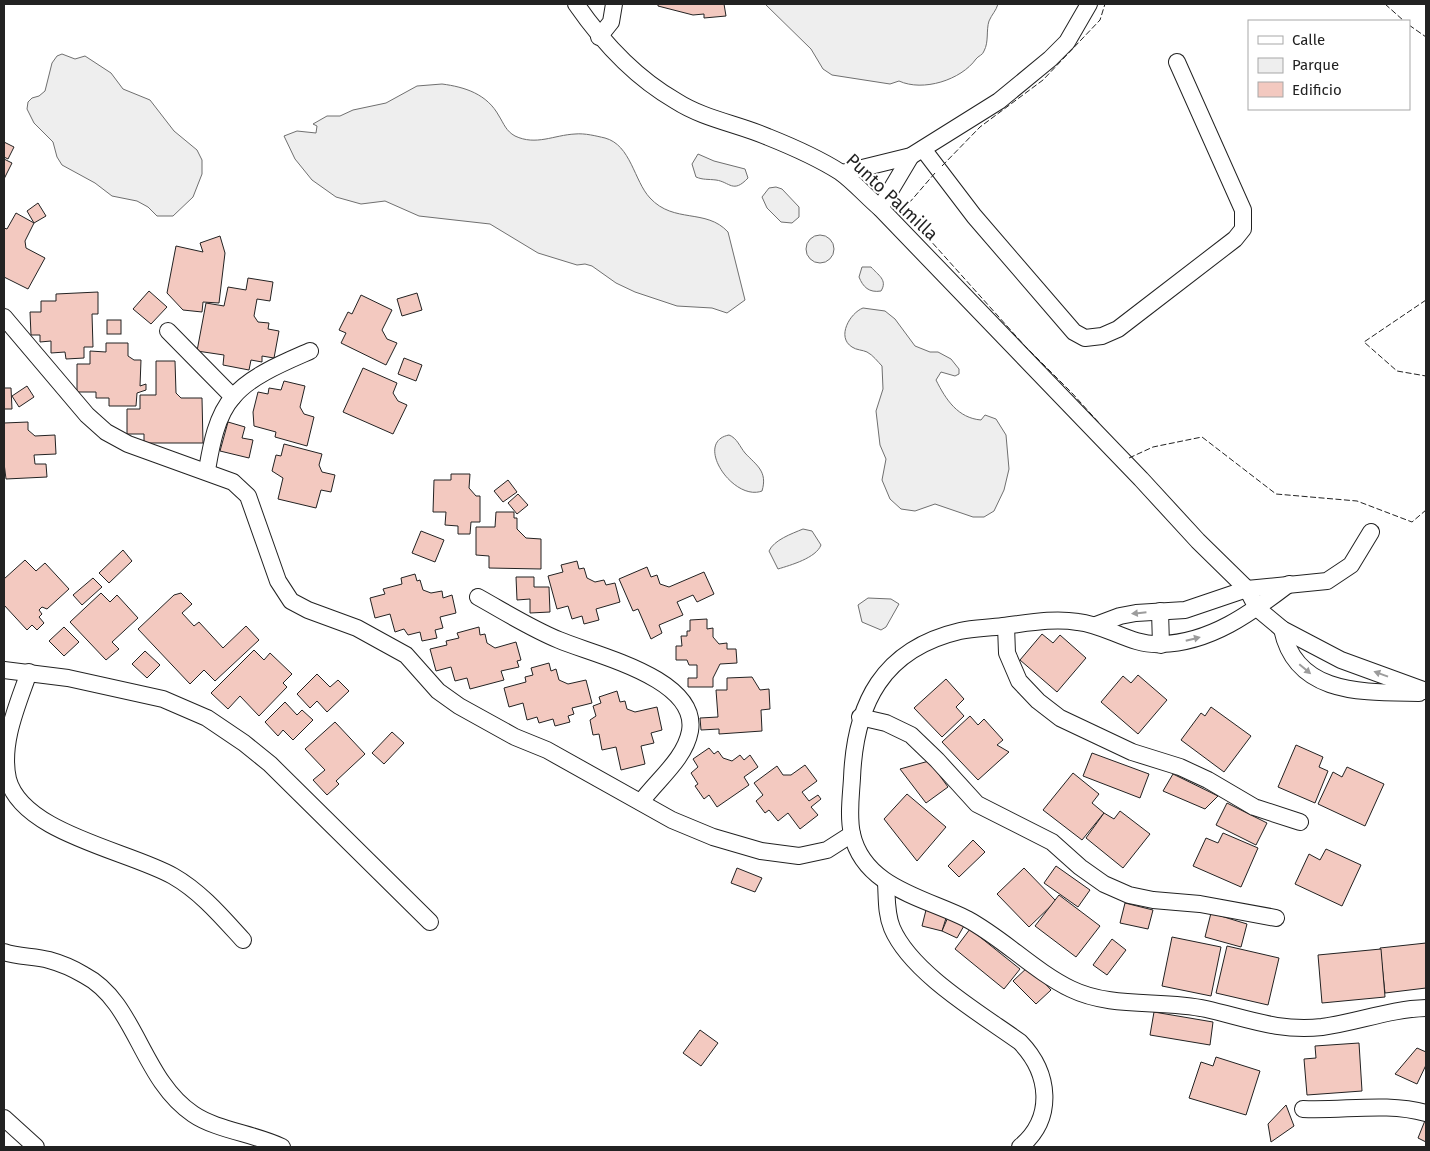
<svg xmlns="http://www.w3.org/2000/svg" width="1430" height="1151" font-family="'Fira Sans',sans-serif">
	<rect width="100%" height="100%" fill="#fff"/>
	<g fill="#eee" stroke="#6f6f6f">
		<path d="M765 4H998C996 11 992 14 989 21 986 30 989 42 984 51 983 55 978 56 976 59 961 80 923 92 899 81L890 84 832 75 823 69 811 49Z"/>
		<polygon points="62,54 75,59 85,56 111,73 123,89 150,100 174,131 197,150 202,160 202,174 193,197 173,216 157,216 148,207 137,201 112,196 95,183 62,165 57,157 53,142 34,123 27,109 28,102 32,98 39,96 45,91 52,63 57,56"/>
		<path d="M442 84C465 87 487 94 499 116 504 124 506 131 515 136 536 146 554 135 575 134 585 133 596 136 605 138 631 145 634 181 650 198 674 224 706 208 728 232L745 300 727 313 712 308 677 306 635 292 616 283 592 266 585 264 577 265 538 253 490 224 419 216 385 201 361 204 336 197 312 180 295 159 284 136 297 131 316 133 317 126 313 124 327 116H340L353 110 386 103 417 86Z"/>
		<path d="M698 154 714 161 745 169 748 178C733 194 730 182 716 180 708 179 703 180 696 177L692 164Z"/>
		<polygon points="776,187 782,189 799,207 799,217 792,223 781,222 767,208 762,197 769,188"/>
		<circle cx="820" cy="249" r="14"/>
		<path d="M862 267H871C878 275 888 280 881 291 869 293 863 287 859 277Z"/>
		<path d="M863 308 885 311 895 319 915 346 930 352H938L951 359 959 369V374L955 376 941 372 936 380C946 400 958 418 981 420L985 415 996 419 1006 435 1009 469 1004 490 994 511 984 517H973L935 504 915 511 901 509 890 499 882 480 886 459 880 445 876 411 883 389 882 366C878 362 873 355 867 352 863 350 856 350 852 347 836 337 850 313 863 308Z"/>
		<path d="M729 435C737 438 740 447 745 453 756 465 768 471 762 491 733 502 693 442 729 435Z"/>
		<path d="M803 529 812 531 821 545C816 558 791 565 778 569L769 551C774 540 791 534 803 529Z"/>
		<polygon points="868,598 891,599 899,604 886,627 881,630 862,622 858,605"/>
	</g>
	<g fill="#f3c9c0" stroke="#222">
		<polygon points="658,4 724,4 726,16 704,18 704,14 693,15 658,6"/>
		<polygon points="4,142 14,147 8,159 4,157"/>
		<polygon points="4,159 12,163 4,179"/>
		<polygon points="38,203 46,216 34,223 27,211"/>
		<polygon points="16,213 34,223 25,241 26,248 45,258 28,289 4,277 4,282 4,228 7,229"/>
		<polygon points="220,236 225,253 219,303 203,302 202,312 183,310 167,293 176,246 203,252 200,243"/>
		<polygon points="248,278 273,282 270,301 257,299 254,316 258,322 269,323 268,329 279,331 274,358 262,356 262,362 251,360 249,370 223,365 224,355 197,351 206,303 224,306 228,287 246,290"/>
		<polygon points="149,291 167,307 151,324 133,309"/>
		<polygon points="98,292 98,314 92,314 93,347 84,347 84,358 66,359 65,352 51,353 51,341 40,342 40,335 31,335 30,312 41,312 41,301 56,301 56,294"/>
		<polygon points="417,293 422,310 402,316 397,299"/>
		<polygon points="361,295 392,310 382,330 387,339 397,343 386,365 341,343 346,333 339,330 348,312 352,314"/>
		<rect x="107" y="320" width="14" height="14"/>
		<polygon points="106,343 128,343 128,356 134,360 141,360 140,386 146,384 146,390 137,393 136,406 109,406 109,398 96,398 96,392 77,392 77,364 90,364 90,351 106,352"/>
		<polygon points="404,358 422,365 416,381 398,374"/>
		<polygon points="156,361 175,361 176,393 181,398 202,398 203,443 144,443 144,434 127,434 127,409 140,409 140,395 156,395"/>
		<polygon points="363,368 397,383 393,393 398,401 407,405 393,434 343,412"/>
		<polygon points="284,381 305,386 300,407 304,414 314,417 307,446 275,437 276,432 254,426 253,412 258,392 268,394 269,388 281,390"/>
		<polygon points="27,386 34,397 19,407 12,396"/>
		<polygon points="4,388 11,388 12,409 4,409"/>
		<polygon points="28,422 28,430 35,436 55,435 56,454 34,455 35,464 46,464 47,477 6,479 4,463 4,423"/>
		<polygon points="228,422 245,427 242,438 253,440 249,458 220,451"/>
		<polygon points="284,444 322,454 319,465 322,472 335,475 331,492 321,490 316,508 278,499 283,478 272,471 276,455 281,456"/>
		<polygon points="451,474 470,474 469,488 476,496 480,496 480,522 471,522 470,534 458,534 458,526 445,525 446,512 433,512 434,480 451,480"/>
		<polygon points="508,480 517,492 503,502 494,491"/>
		<polygon points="518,494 528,505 517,514 508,503"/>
		<polygon points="496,512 514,512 514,518 517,518 517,529 526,538 541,539 541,569 489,568 489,556 476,555 476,527 495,527"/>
		<polygon points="421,531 444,540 435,562 412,553"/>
		<polygon points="123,550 132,561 109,583 99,573"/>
		<polygon points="25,560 36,571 45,563 69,589 47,609 42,607 39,610 42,614 39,617 44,623 37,630 32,625 27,630 4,605 4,579"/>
		<polygon points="577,561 579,569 584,568 587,578 595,582 604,580 606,585 615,583 620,602 596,609 599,620 584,624 582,616 572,619 568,606 557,609 548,576 563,572 561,565"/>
		<polygon points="647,567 651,577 657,575 660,584 669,587 704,572 714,594 697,602 693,595 677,602 683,615 659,625 662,633 651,639 638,609 633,611 619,579"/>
		<polygon points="415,574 417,581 420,580 423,590 431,593 442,591 443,598 452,595 456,613 440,617 443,628 435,630 437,638 422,641 420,632 408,635 404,629 395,632 390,614 375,618 370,598 385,594 383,589 402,584 401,578"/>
		<polygon points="516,577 534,577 534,587 549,587 550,612 530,613 530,599 517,600"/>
		<polygon points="93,578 102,587 82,605 73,595"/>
		<polygon points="101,593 110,602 117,595 138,618 112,642 119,649 106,660 70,622"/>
		<polygon points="181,593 192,604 182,613 194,626 199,622 223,648 246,626 259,640 215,681 204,670 190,684 138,629 174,595"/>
		<polygon points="707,619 707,629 713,628 713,637 719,644 727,643 727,649 736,649 737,663 720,664 713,678 713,687 688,687 688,678 697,678 697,665 689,665 687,660 676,660 676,646 682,646 681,636 687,636 687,631 690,631 690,620"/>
		<polygon points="64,627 79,642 64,656 49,641"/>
		<polygon points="479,627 480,635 485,634 487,643 495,648 516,642 521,660 517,661 519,667 501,671 504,680 470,689 467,678 455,681 451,667 436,671 430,649 447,645 446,641 459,638 457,633"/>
		<polygon points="1042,634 1053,643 1060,635 1086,658 1057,692 1020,660"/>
		<polygon points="254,650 264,660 270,653 292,674 283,683 287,687 259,716 240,696 228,709 211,693"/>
		<polygon points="145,651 160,665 147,678 132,664"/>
		<polygon points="549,663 551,671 556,669 559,680 568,684 586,680 592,703 572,708 574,714 568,716 570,722 555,726 553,719 539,723 537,717 527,720 523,703 509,707 504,688 526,682 525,677 533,675 531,668"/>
		<polygon points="317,674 330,687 338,680 349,691 327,712 317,701 310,708 297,694"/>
		<polygon points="1138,675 1167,700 1138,734 1101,702 1123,676 1131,683"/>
		<polygon points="752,677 760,690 769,689 770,709 761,710 762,731 719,734 719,729 701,730 700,718 718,717 716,690 727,690 727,678"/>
		<polygon points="946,679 964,699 956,707 964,716 942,737 914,708"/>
		<polygon points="617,691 620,702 625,701 627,709 635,712 657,707 662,730 651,733 654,743 641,746 645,764 621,770 616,747 602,750 599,734 593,735 590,720 596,716 593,706 601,703 599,697"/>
		<polygon points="285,702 297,715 302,710 313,720 293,740 283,730 278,736 265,722"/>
		<polygon points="1211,707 1251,736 1224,772 1181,740 1201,713 1205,716"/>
		<polygon points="970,716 978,725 984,719 1003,740 997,745 1009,752 978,780 942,742"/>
		<polygon points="335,722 365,754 336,781 339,784 327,795 313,780 325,770 305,749"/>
		<polygon points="392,732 404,743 384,764 372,753"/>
		<polygon points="1296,745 1323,757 1319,767 1328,771 1315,803 1278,787"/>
		<polygon points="709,748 714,754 718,751 723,758 732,761 740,755 744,760 750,755 758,767 744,777 749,785 717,807 709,795 704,799 695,786 698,784 691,773 698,767 693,759"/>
		<polygon points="1092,753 1149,774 1140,798 1083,776"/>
		<polygon points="929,761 948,787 926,803 900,769"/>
		<polygon points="805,765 817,781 802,792 809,801 818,795 821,799 811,807 818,815 800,829 788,813 778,821 769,810 765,813 756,801 763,795 754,783 777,766 783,775 791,775"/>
		<polygon points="1347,767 1384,784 1365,826 1318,804 1333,772 1342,777"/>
		<polygon points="1073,773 1099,794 1092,803 1104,813 1082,840 1043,810"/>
		<polygon points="1173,774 1218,796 1205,809 1163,791"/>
		<polygon points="907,794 946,827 917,861 884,819"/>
		<polygon points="1227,803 1267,823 1256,845 1216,825"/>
		<polygon points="1120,811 1150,834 1123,868 1086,838 1104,813 1114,819"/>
		<polygon points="1223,833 1258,848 1241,887 1193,866 1206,838 1218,843"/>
		<polygon points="973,840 985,852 959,877 948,866"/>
		<polygon points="1326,849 1361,865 1342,906 1295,884 1309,854 1320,860"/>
		<polygon points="1056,866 1090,890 1078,907 1044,883"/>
		<polygon points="737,868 762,878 755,892 731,883"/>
		<polygon points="1024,868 1056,901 1029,927 997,894"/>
		<polygon points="1059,895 1100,926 1076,957 1035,926"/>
		<polygon points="1125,903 1153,910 1148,929 1120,923"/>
		<polygon points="926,910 947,915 942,931 922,926"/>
		<polygon points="1211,913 1247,924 1241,947 1205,937"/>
		<polygon points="948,917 965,924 957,938 942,931"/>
		<polygon points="970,929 1020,969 1004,989 955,949"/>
		<polygon points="1172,937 1221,947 1211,996 1162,986"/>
		<polygon points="1112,939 1126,950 1107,975 1093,965"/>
		<polygon points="1426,943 1426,988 1385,993 1380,948"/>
		<polygon points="1227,946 1279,958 1268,1005 1216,993"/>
		<polygon points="1381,949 1385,997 1322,1003 1318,955"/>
		<polygon points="1029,966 1051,990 1036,1004 1013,981"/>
		<polygon points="1154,1012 1213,1022 1210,1045 1150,1035"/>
		<polygon points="700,1030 718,1043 701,1066 683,1053"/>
		<polygon points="1359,1043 1362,1091 1307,1095 1304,1059 1316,1058 1315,1046"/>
		<polygon points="1417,1048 1426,1052 1426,1065 1417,1084 1395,1074"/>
		<polygon points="1216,1057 1260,1071 1246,1115 1189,1098 1201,1062 1213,1066"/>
		<polygon points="1286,1105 1294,1126 1271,1142 1268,1124"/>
		<polygon points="1426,1118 1426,1142 1418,1138"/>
	</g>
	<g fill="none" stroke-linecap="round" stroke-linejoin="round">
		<defs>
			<g id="street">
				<path d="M576 4C603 43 634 77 676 101 704 119 738 124 768 137 793 147 818 158 840 172 854 182 867 197 880 208L1141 479 1198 541 1247 589 1257 608 1282 629 1341 660 1426 691"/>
				<polyline points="599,37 611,22 614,4"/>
				<polyline points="923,149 974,216 1074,332 1085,338 1102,336 1118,329 1235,239 1243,229 1243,210 1177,62"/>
				<polyline points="842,173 911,156 999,101 1050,59 1067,42 1089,4"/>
				<polyline points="880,208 911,156"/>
				<polyline points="4,317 87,415 106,432 128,444 233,482 248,496 278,581 291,601 308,610 357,628 406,655 438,691 459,706 515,737 547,750 672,820 713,837 761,851 799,856 827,850 852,834"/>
				<polyline points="168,331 233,397"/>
				<path d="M207 470C211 447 216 416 233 397 250 376 285 362 310 351"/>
				<path d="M1289 584C1251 613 1210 643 1161 644 1131 646 1107 625 1078 622 1053 618 1028 623 1003 626 989 628 974 628 960 631 883 649 855 703 852 778 851 796 848 816 852 834 864 888 926 898 967 919 1004 939 1034 971 1071 989 1112 1009 1162 999 1206 1009 1246 1018 1279 1032 1322 1027 1358 1022 1390 1009 1426 1008"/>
				<path d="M478 597C505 612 530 628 559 640 594 655 699 678 690 731 685 759 657 780 641 802"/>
				<polyline points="1160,611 1161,645"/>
				<polyline points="1096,625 1120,616 1136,613 1185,610 1247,589 1327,581 1351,565 1371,532"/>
				<polyline points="1006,626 1007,653 1019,681 1038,701 1060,718 1132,752 1180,767 1208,780 1254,807 1300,822"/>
				<path d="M1282 629C1296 696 1364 692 1419 693"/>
				<polyline points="4,670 68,678 163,699 207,718 244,743 270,764 430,922"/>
				<path d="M29 672C18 704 0 743 8 779 22 833 129 851 173 876 201 892 222 917 243 940"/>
				<polyline points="860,717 886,723 911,735 937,760 977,804 1052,842 1080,867 1104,884 1129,895 1153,900 1200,904 1276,918"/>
				<path d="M886 883C887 898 886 914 892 928 911 973 981 1014 1020 1042 1050 1073 1055 1118 1020 1147"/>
				<path d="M4 952C18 957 34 956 49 960 60 963 74 969 84 975 136 1002 141 1079 193 1114 216 1130 256 1134 282 1147"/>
				<path d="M1303 1109C1344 1111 1386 1102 1426 1113"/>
				<polyline points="4,1118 36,1147"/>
			</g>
		</defs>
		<use href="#street" stroke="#222" stroke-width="18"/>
		<use href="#street" stroke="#fff" stroke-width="16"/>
		<g stroke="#222" stroke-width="1" stroke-dasharray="6 2.5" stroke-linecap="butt">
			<polyline points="1385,4 1404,21"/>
			<polyline points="1409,25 1426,37"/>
			<polyline points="942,166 980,127 1043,80 1100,20 1105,4"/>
			<polyline points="935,173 903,210 1024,345 1072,393 1100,424"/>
			<polyline points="1426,300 1364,342 1397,371 1426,376"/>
			<polyline points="1129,458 1153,447 1202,437 1276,494 1357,501 1412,522 1426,510"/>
		</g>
	</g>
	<defs><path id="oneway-solid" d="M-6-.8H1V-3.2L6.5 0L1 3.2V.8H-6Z" transform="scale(1.25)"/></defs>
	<g fill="#9c9c9c">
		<use href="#oneway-solid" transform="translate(1139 613) rotate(174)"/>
		<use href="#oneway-solid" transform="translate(1193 639) rotate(-14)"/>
		<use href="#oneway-solid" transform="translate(1305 669) rotate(40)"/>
		<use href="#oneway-solid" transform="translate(1381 674) rotate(-160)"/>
	</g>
	<g text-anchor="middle" stroke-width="4" stroke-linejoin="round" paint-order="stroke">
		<g font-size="18" fill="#222" stroke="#fff">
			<text transform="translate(892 197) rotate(43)" y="6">Punto Palmilla</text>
		</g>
	</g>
	<rect width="1430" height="1151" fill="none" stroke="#222222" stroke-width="10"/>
	<rect x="1248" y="20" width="162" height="90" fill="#ffffff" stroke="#a7a7a7"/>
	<rect x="1258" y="36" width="25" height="8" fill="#ffffff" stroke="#a7a7a7"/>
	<text x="1292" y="45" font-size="15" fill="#222222">Calle</text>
	<rect x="1258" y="58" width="25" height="15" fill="#eeeeee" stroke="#a7a7a7"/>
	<text x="1292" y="70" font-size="15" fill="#222222">Parque</text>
	<rect x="1258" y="82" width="25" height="15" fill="#f3c9c0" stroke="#a7a7a7"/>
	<text x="1292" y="95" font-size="15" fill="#222222">Edificio</text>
</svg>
